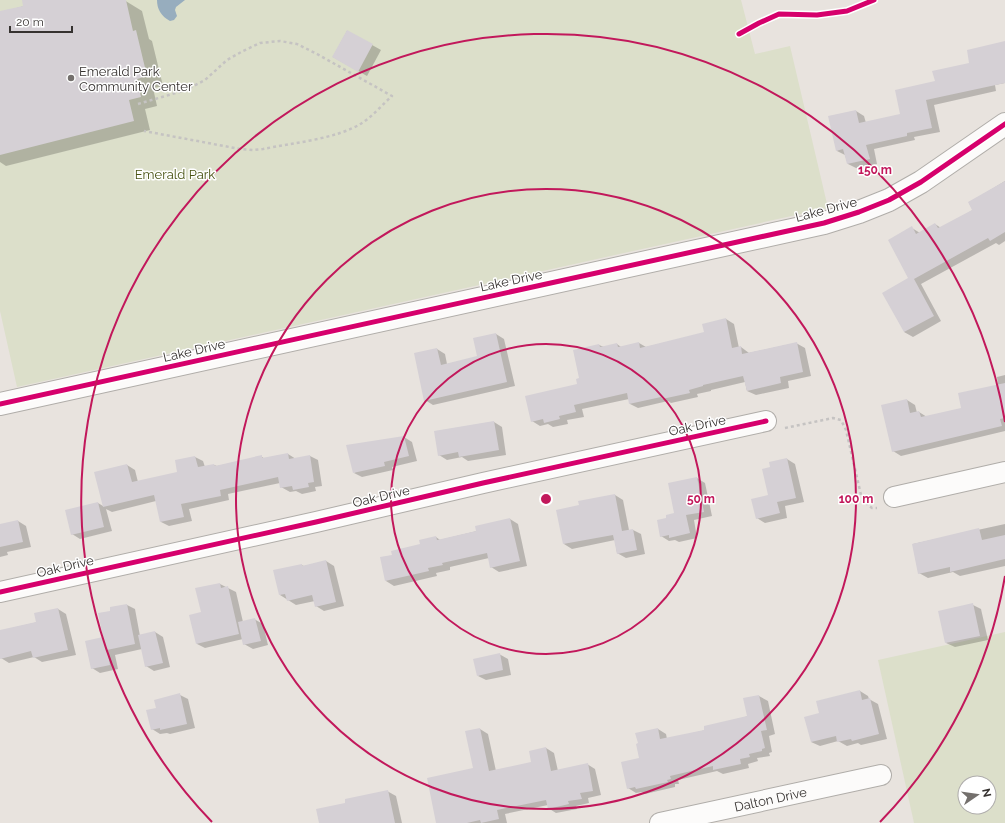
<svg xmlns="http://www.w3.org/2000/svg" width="1005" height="823" font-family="Raleway,sans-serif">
	<rect width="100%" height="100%" fill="#e8e3de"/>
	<g fill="#dcdfca" fill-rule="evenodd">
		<polygon points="0,0 741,0 755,54 790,46 828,208 17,387 0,311"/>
		<path d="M1005 632V823H914L878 660ZM965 783H989V807H965Z"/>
	</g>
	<path fill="#97adbe" d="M157 0H185L176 7 175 10 177 16 174 20 170 21C161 16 157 9 157 0Z"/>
	<g fill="#0003">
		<polygon points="23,0 124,0 142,11 149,39 152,41 163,86 153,88 157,106 145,109 150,130 6,166 0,162 0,11 2,12 24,6"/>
		<polygon points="347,31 381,50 367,76 333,57"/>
		<polygon points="1005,42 1005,83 995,85 996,91 934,105 940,132 914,137 915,140 874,149 877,164 856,168 848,164 845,155 837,151 856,111 864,116 866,123 901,115 936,82 971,64"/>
		<polygon points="1005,181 1005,241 999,245 996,243 921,284 941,321 913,337 904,332 910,278 912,228 920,233 935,224 941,228 973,210 969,203"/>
		<polygon points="726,319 734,324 739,348 741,347 749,353 796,343 805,348 811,376 788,381 789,388 756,395 747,391 745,382 711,390 711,391 697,394 698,397 671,403 668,401 638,408 630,404 629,399 582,409 584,417 567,420 568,424 553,427 548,424 540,426 532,421 579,385 580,379 599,345 604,347 617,344 621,347 639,343 646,347 705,333"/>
		<polygon points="496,334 504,339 515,386 433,405 425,400 437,349 445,354 447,364 478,357"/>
		<polygon points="1005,375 1005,431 901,456 893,451 907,400 915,405 917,413 919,412 927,417 962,409 998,385 997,377"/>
		<polygon points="494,422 502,427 506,455 468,461 462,457 447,460 439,455"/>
		<polygon points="404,437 412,442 417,461 392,467 393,470 362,477 354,473"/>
		<polygon points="288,454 296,459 310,456 318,460 322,486 315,487 316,491 302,494 296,491 290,492 281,487 280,483 228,494 229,500 189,509 192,521 169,526 161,522 156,501 112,512 106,509 112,531 80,539 72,534 98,503 103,506 127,465 135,470 138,482 178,473 195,457 203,461 205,467 214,465 217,466 262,457 265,459"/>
		<polygon points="787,459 795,464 804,502 785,506 787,518 765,523 757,518 769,496 772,467"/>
		<polygon points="697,478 705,483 712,516 694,520 697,538 679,542 675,540 669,541 661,536 667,519 675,514"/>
		<polygon points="615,495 623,500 629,530 633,530 641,534 645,554 626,558 617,553 615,540 572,549 564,544 580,506"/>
		<polygon points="510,519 518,524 527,566 499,572 491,567 489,558 450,567 450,570 436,573 437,576 394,586 386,581 393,555 421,545 436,537 440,540 477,531"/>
		<polygon points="18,521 26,526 31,547 7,552 8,555 0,557 0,525"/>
		<polygon points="1005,524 1005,566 960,576 953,572 928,578 919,573 913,544"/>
		<polygon points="326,561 334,566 344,606 324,611 316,606 315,601 296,605 280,595 301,565 304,566"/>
		<polygon points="220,584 236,592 243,622 254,619 263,624 268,645 253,649 244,644 243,639 205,648 197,644 202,613"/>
		<polygon points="127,605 135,609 140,636 155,632 163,637 170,667 154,671 146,666 142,649 115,655 118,669 100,673 92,668 105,637 111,611"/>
		<polygon points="973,605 981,609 988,640 955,647 946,643"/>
		<polygon points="58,609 66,614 76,655 42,662 34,657 9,663 1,658 0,631 38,622"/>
		<polygon points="499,654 508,659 511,675 486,680 478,676"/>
		<polygon points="860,691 868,696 869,699 878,704 887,739 861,745 858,743 847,746 838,741 820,746 811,742 820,713"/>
		<polygon points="180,695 188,699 195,728 170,734 167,733 160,734 152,729 157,708"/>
		<polygon points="759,696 768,701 775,734 769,736 772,752 769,753 770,756 757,758 758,761 748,764 749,768 723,774 717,771 678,780 679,784 675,784 675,787 645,794 642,792 636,793 628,788 640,759 658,729 666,734 667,739 706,730 748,716 744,699"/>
		<polygon points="480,729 488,734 496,771 532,763 546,748 554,753 558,771 587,764 595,769 601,795 588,798 589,803 576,806 577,809 556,813 548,808 548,805 505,814 507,823 437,823 474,769"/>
		<polygon points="387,791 396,796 402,823 320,823 347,804"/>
	</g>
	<g fill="#d5d0d5">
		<polygon points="22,0 126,0 133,31 136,30 147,76 137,79 141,97 129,100 134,121 0,155 0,11 23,6"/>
		<polygon points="347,30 373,44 358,72 332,57"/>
		<polygon points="1005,41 1005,83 926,100 932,128 907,133 907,136 866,145 870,159 847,164 843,149 836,151 828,116 856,110 859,123 900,114 895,90 935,81 932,71 969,63 967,50"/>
		<polygon points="1005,181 1005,232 990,241 988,238 914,279 934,316 904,332 882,293 908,278 888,240 912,226 916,234 935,223 938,228 972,210 968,202"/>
		<polygon points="726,318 732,348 741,346 742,354 797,342 803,372 780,377 781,383 747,391 743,376 703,385 703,386 689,390 690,393 662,399 661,397 629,404 627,393 574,405 576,412 559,416 560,419 544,423 543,419 531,422 525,396 577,384 576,379 579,378 573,350 599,344 600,347 617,343 618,347 639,342 640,348 704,332 702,324"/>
		<polygon points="496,333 507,382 424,401 414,353 437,348 441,365 477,356 473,338"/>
		<polygon points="1005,383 1005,418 1000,419 1002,426 892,452 881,405 907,399 910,413 919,411 921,417 961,408 958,393"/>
		<polygon points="494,421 499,450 459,457 458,452 438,456 434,431"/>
		<polygon points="404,436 409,456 384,462 385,466 353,473 346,445"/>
		<polygon points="288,453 289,459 310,455 314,482 308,483 309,487 293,490 292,486 280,488 278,477 220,490 221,496 181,504 184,517 160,522 154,495 103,507 94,472 127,464 132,482 177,472 175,460 195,456 198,467 214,464 215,466 262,455 262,458"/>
		<polygon points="787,458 796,498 777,502 780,513 756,519 751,499 768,495 762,469 770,467 769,462"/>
		<polygon points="697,477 704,512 686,515 690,533 669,538 669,535 660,537 657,520 666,518 666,515 674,513 668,483"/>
		<polygon points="615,494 622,531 633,529 637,550 617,554 613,535 563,544 556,510 579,505 578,501"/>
		<polygon points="98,502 104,527 71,535 65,510"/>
		<polygon points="510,518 520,561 490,568 487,553 442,563 443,565 428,568 429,571 385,581 380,557 392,555 391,551 420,544 419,540 436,536 437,540 476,531 475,526"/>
		<polygon points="18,520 23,542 0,547 0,524"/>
		<polygon points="979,528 982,540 1005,535 1005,559 950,572 950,567 918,574 912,544"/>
		<polygon points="326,560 336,602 315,607 312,595 287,601 285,594 279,595 273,570 302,564 302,566"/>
		<polygon points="220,583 221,588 228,586 239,634 196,644 189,615 201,612 195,588"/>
		<polygon points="973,603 980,636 945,643 938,611"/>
		<polygon points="127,604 135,644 107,650 110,665 91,669 85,641 103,637 98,613 110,611 110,607"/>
		<polygon points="58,608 68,650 33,658 31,651 0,659 0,630 36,622 34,613"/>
		<polygon points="255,618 261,641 243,645 238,622"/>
		<polygon points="155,631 163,663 145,667 138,635"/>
		<polygon points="500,653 503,670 477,676 473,659"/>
		<polygon points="860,690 862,700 870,698 879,734 852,741 851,739 837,742 836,736 811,742 804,717 819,713 816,701"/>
		<polygon points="180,693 187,724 160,730 160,728 151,730 146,710 156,708 154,700"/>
		<polygon points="759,695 767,730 761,731 765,748 762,749 762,751 749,754 750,757 740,759 741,764 713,770 713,766 670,776 671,779 667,780 668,782 636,789 635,787 627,789 621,762 639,758 636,744 638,743 635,733 658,728 660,739 704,730 704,726 747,716 743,698"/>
		<polygon points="480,728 489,771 531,762 529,751 546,747 551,771 588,763 593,791 580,793 582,799 568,801 569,804 548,809 546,800 497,810 499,819 481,823 480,820 467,823 436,823 427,778 473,768 465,731"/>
		<polygon points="388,790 395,823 319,823 316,809 345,803 345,799"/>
	</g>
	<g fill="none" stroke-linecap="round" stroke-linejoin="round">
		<defs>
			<g id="minor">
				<polyline points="894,497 1005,472"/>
				<polyline points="0,592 316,522 483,483 766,421"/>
				<path id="s1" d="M660 823 881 775"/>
			</g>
			<polyline id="tertiary" points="0,404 824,223 859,212 889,200 921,182 1005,124"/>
		</defs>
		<use href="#minor" stroke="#b0ada9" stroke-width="22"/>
		<use href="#tertiary" stroke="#b0ada9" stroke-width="24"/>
		<g stroke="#c5c3c2" stroke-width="2.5" stroke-dasharray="3 3" stroke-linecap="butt">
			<path d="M138 104 186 90 205 80 227 60 243 51 260 43 280 41 297 44 317 54 392 96C382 105 373 116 362 123 337 139 292 143 263 149L254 150 240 149 144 131"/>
			<polyline points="785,428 833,418 841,420 846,430 861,495 868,505 872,508 877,508"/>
		</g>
		<use href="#minor" stroke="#fcfbfa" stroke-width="20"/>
		<use href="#tertiary" stroke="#fcfbfa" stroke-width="22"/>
		<defs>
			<g id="cycleway">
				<polyline points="739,34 759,23 779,14 817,15 847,11 874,0"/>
				<polyline points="0,404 824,223 859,212 889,200 921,182 1005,124"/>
				<polyline points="0,592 316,522 483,483 766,421"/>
			</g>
		</defs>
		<use href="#cycleway" stroke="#fff" stroke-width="8"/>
		<use href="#cycleway" stroke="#d6006c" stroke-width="5"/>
	</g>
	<g fill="none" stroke="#c2185b" stroke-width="2">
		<circle cx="546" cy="499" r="155"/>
		<circle cx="546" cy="499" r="310"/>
		<path d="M1005 576A465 465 0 0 1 880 822M212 822A465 465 0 1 1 1005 422"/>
	</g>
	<circle fill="#74706d" stroke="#fff" stroke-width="1.5" cx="71" cy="78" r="4"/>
	<g text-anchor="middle" stroke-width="3" stroke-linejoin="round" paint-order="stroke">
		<g font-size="13" fill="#363230" stroke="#fff" text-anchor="start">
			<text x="79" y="76">Emerald Park<tspan x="79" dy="15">Community Center</tspan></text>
		</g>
		<g font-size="13" fill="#485212" stroke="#fff">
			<text x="175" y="179">Emerald Park</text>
		</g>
		<g font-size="13" fill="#363230" stroke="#fff">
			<text transform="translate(826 209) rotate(-15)" y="5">Lake Drive</text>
			<text transform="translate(511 280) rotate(-12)" y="5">Lake Drive</text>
			<text transform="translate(194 350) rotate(-13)" y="5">Lake Drive</text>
			<text transform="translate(697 425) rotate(-12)" y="5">Oak Drive</text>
			<text transform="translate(381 496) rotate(-13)" y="5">Oak Drive</text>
			<text transform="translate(65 566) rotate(-13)" y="5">Oak Drive</text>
			<text dy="5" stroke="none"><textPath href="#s1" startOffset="113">Dalton Drive</textPath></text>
		</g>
	</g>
	<circle cx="546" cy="499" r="6" fill="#c2185b" stroke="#fff" stroke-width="2"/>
	<g font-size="12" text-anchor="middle" font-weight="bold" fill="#c2185b" stroke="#fff" stroke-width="3" stroke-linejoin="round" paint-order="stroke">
		<text x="875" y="174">150 m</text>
		<text x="701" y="503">50 m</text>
		<text x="856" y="503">100 m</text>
	</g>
	<g transform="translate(977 795) rotate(77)"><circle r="19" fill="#ffffff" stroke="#afadac"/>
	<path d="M0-3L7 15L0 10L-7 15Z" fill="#74706d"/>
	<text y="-6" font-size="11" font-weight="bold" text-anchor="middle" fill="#363230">N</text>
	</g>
	<path d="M10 26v6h62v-6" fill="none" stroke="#363230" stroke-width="2"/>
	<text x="16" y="26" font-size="12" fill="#363230" stroke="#ffffff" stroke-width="3" paint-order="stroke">20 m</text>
</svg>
